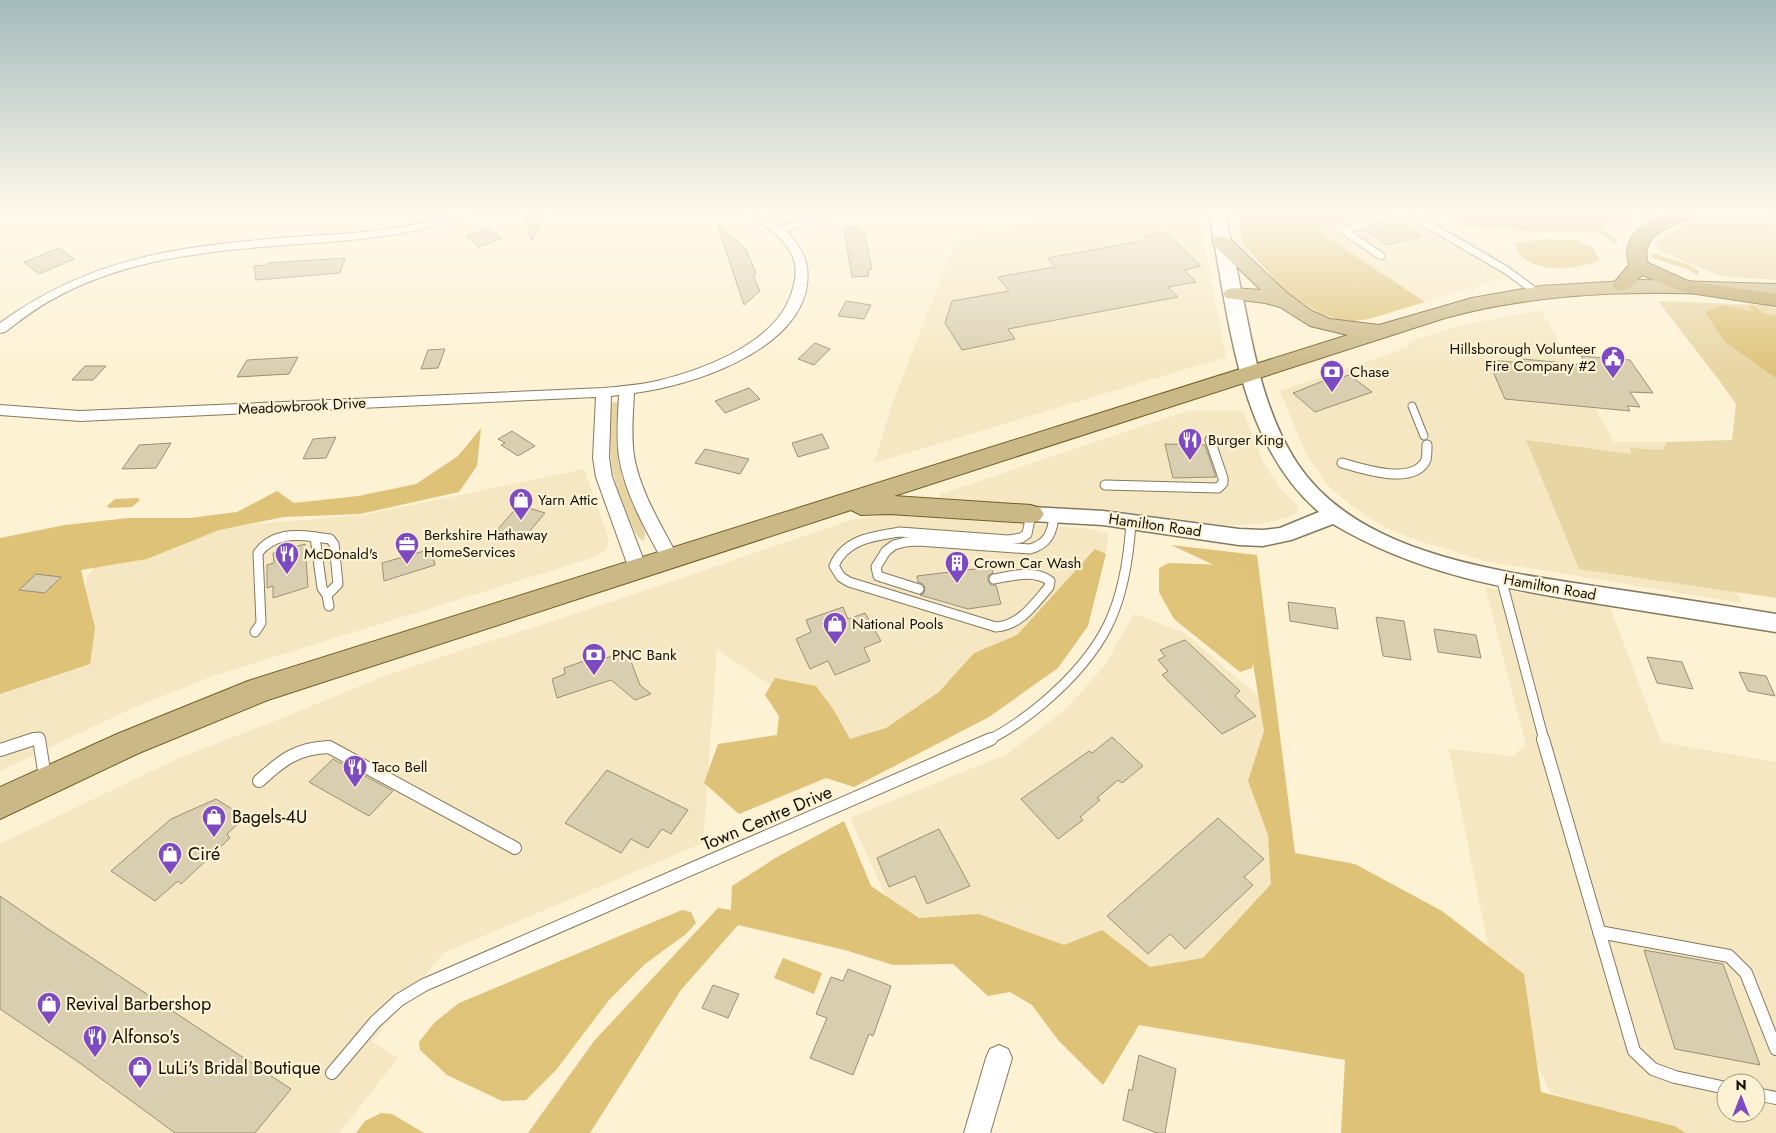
<svg xmlns="http://www.w3.org/2000/svg" width="1776" height="1133" font-family="Jost,sans-serif">
	<rect width="100%" height="100%" fill="#fef2d4"/>
	<g fill="#f5e7c1" fill-rule="evenodd">
		<polygon points="1069,214 1198,214 1226,357 874,463 893,402 957,237"/>
		<polygon points="1363,214 1425,214 1523,272 1425,302 1316,230"/>
		<polygon points="1541,310 1614,442 1666,442 1742,603 1485,561 1410,538 1377,523 1350,505 1328,486 1306,454 1280,391 1409,347 1409,342 1462,325"/>
		<polygon points="1188,411 1243,411 1263,462 1280,488 1297,506 1298,512 1288,517 1270,522 1249,525 1223,525 1132,513 940,499 940,494"/>
		<polygon points="584,469 609,539 607,549 598,556 213,676 135,707 0,771 0,689 78,663 87,577 115,536 364,515"/>
		<polygon points="884,515 915,515 1093,529 1108,534 1107,550 1010,650 876,756 717,649 703,843 443,953 372,1042 398,1058 339,1133 0,1133 0,844 179,758 285,717 389,674 614,601 851,520"/>
		<path d="M1485 587 1610 607 1661 742 1776 762V1133H1681L1550 1092 1492 966 1449 749 1512 756 1526 745ZM1726 1083H1756V1113H1726Z"/>
		<polygon points="1134,614 1183,632 1264,701 1278,893 1167,995 895,915 850,818 1007,754 1065,710 1105,665"/>
	</g>
	<g fill="#e8d5a4">
		<polygon points="1701,214 1768,214 1776,230 1776,280 1720,276 1658,250 1656,243"/>
		<polygon points="1658,301 1761,305 1776,308 1776,598 1579,569 1526,440 1631,454 1630,448 1662,450 1667,442 1732,440 1736,404 1719,380"/>
		<path d="M615 402 619 403 618 460 623 480 645 532 644 541C635 537 632 525 628 516 608 471 609 452 611 404Z"/>
	</g>
	<g fill="#ddc278">
		<polygon points="1239,214 1363,214 1317,230 1425,302 1369,319 1354,321 1339,320 1320,313 1287,293 1242,243"/>
		<polygon points="1446,214 1640,214 1591,231 1544,231 1468,227"/>
		<polygon points="1721,305 1776,316 1776,378 1724,341 1705,312"/>
		<polygon points="481,428 477,466 459,492 360,514 284,517 219,530 147,559 81,570 95,628 90,664 0,694 0,538 65,525 128,518 190,518 237,512 277,491 294,503 358,496 416,484 458,456"/>
		<polygon points="1171,545 1257,555 1295,853 1355,864 1442,911 1524,974 1541,1092 1674,1126 1686,1133 1341,1133 1345,1060 1139,1025 1103,1085 1058,1040 1032,1005 1010,992 988,996 953,964 893,965 845,950 738,925 681,990 590,1133 528,1133 594,1041 718,908 731,910 732,886 777,857 844,821 871,886 919,918 979,914 1064,945 1102,930 1150,967 1203,958 1271,884 1268,835 1248,781 1264,731 1248,633 1242,578"/>
		<polygon points="1095,549 1106,554 1088,626 1058,668 989,717 854,787 826,778 739,814 704,783 718,744 777,735 779,716 765,695 775,678 816,686 833,709 850,739 886,728 939,692 974,653 1017,635"/>
	</g>
	<g fill="#dec378">
		<path d="M1546 239 1576 240 1592 247 1600 260C1577 269 1543 274 1522 257 1519 254 1516 247 1514 243Z"/>
		<polygon points="137,498 140,500 132,507 109,508 107,506 115,499"/>
		<polygon points="1169,563 1227,565 1240,571 1248,578 1256,649 1252,668 1240,672 1174,619 1159,592 1159,568"/>
		<polygon points="682,910 691,912 696,923 686,934 645,964 609,1000 556,1070 526,1100 502,1101 447,1075 420,1050 419,1042 435,1022 459,1003"/>
		<polygon points="783,958 822,973 814,994 774,978"/>
		<polygon points="381,1113 392,1114 424,1133 356,1133 365,1121"/>
	</g>
	<g fill="none" stroke-linecap="round" stroke-linejoin="round">
		<g stroke="#dec378" stroke-width="4.5">
			<polyline points="1329,214 1316,225 1301,231 1302,236 1315,241 1314,245 1367,293 1378,312"/>
			<polyline points="1592,214 1600,230 1615,241"/>
			<polyline points="1654,256 1691,268 1696,272"/>
			<polyline points="1752,307 1776,328"/>
		</g>
	</g>
	<g fill="#d9ceb0" stroke="#9b9074">
		<polygon points="524,214 546,214 532,240"/>
		<polygon points="1399,222 1421,236 1387,245 1366,231"/>
		<polygon points="717,224 746,249 756,274 753,275 760,291 744,305"/>
		<polygon points="858,226 865,235 872,269 868,270 869,276 852,277 844,229"/>
		<polygon points="489,228 502,238 479,247 465,236"/>
		<polygon points="1166,232 1201,266 1184,270 1196,282 1168,287 1178,297 1008,329 1015,339 962,350 945,323 952,301 1009,291 998,277 1055,267 1048,258 1147,240 1143,236"/>
		<polygon points="59,248 74,259 39,274 24,262"/>
		<polygon points="345,258 340,273 256,280 254,266 267,265 268,263"/>
		<polygon points="846,301 871,305 864,319 838,316"/>
		<polygon points="815,343 830,349 814,365 798,359"/>
		<polygon points="445,349 438,368 421,369 428,350"/>
		<polygon points="1581,356 1630,360 1653,393 1630,392 1640,407 1627,406 1630,411 1505,399 1488,360 1525,363 1523,359 1586,365"/>
		<polygon points="298,357 289,374 237,377 247,360"/>
		<polygon points="85,366 106,366 93,380 72,380"/>
		<polygon points="1349,375 1372,392 1315,412 1293,393 1328,379 1331,381"/>
		<polygon points="749,388 760,399 725,413 715,401"/>
		<polygon points="512,431 535,446 518,456 501,445 505,443 498,439"/>
		<polygon points="822,434 829,448 798,457 792,443"/>
		<polygon points="336,437 326,458 303,459 313,439"/>
		<polygon points="171,443 156,468 122,469 139,445"/>
		<polygon points="1165,444 1205,445 1216,477 1173,478"/>
		<polygon points="705,449 749,459 740,474 695,463"/>
		<polygon points="519,505 545,513 523,539 497,530"/>
		<polygon points="305,544 308,587 273,598 273,586 267,588 267,565 274,563 273,553"/>
		<polygon points="431,549 435,565 384,581 382,563"/>
		<polygon points="991,567 993,573 988,576 988,581 991,585 996,585 1001,604 968,609 920,595 924,593 925,588 923,584 918,582 917,576"/>
		<polygon points="36,574 61,577 45,593 19,590"/>
		<polygon points="1288,602 1335,608 1338,629 1290,621"/>
		<polygon points="843,607 848,619 865,613 881,641 864,648 870,661 835,675 828,661 810,669 796,639 811,632 806,620"/>
		<polygon points="1376,617 1404,621 1411,660 1383,656"/>
		<polygon points="1434,629 1476,635 1481,658 1438,652"/>
		<polygon points="1185,640 1240,691 1235,696 1256,716 1222,734 1162,675 1168,671 1158,660 1165,656 1160,650"/>
		<polygon points="627,651 640,685 651,694 635,700 611,680 557,698 552,679 565,674 564,668 604,654 606,658"/>
		<polygon points="1647,657 1682,662 1693,689 1657,683"/>
		<polygon points="1739,672 1766,676 1775,696 1748,691"/>
		<polygon points="1112,737 1143,766 1122,783 1118,780 1097,798 1100,800 1080,817 1083,820 1058,839 1021,799 1089,751 1092,753"/>
		<polygon points="333,759 354,770 393,791 369,816 309,782"/>
		<polygon points="607,770 688,810 671,834 662,829 648,848 631,839 621,853 565,823"/>
		<polygon points="216,799 245,817 227,834 230,838 181,884 178,881 155,901 111,871 171,819"/>
		<polygon points="1218,818 1264,859 1244,877 1253,885 1185,949 1170,934 1148,954 1107,916"/>
		<polygon points="939,829 970,886 927,904 915,876 889,887 877,858"/>
		<polygon points="0,896 48,929 291,1089 255,1133 175,1133 77,1061 0,1009"/>
		<polygon points="1644,950 1723,964 1760,1065 1675,1049"/>
		<polygon points="848,969 891,986 873,1036 869,1034 853,1075 810,1058 827,1018 816,1014 831,977 843,981"/>
		<polygon points="713,985 739,994 728,1018 702,1008"/>
		<polygon points="1139,1055 1176,1069 1165,1133 1157,1133 1123,1120 1129,1089 1132,1091"/>
	</g>
	<g fill="none" stroke-linecap="round" stroke-linejoin="round">
		<defs>
			<g id="service-far2">
				<polyline points="1410,214 1506,270 1536,292"/>
				<polyline points="779,230 828,214"/>
				<polyline points="1381,256 1344,231 1395,214"/>
				<polyline points="1412,406 1424,436"/>
			</g>
			<g id="service-far1">
				<path d="M1342 463C1362 469 1414 486 1426 460 1427 456 1427 450 1427 445"/>
				<polyline points="1105,485 1218,488 1223,483 1223,478 1210,440"/>
				<polyline points="315,537 330,539 334,544 338,584 327,595"/>
				<polyline points="1501,578 1544,740"/>
				<path d="M994 579C1012 576 1034 569 1050 581L1049 587C1034 604 1021 625 996 627L849 582 841 577 834 566C845 539 874 536 900 532L1008 540 1021 538 1027 534 1031 514"/>
				<path d="M919 589 878 576 876 567 886 551 894 545 905 542 918 541 1030 549C1048 544 1053 532 1054 514"/>
				<path d="M255 632 261 623 258 553C272 534 294 534 315 537L322 588 327 595 329 606"/>
				<polyline points="30,740 39,737 39,740"/>
				<path d="M988 740C1008 731 1025 718 1042 704 1106 650 1126 605 1131 522"/>
			</g>
			<g id="service">
				<polyline points="39,739 45,777"/>
				<polyline points="1543,739 1634,1051 1653,1069 1675,1077 1726,1088"/>
				<polyline points="0,750 34,739"/>
				<path d="M259 781C282 760 297 748 329 747L515 848"/>
				<polyline points="1599,932 1729,956 1746,973 1776,1049"/>
				<polyline points="332,1073 375,1022 399,1000 424,985 991,739"/>
				<polyline points="1756,1094 1776,1098"/>
			</g>
			<g id="minor">
				<path d="M452 214H469L467 216C413 236 357 240 300 244 216 250 130 257 55 298 37 307 21 320 5 332L0 333V323C96 253 191 245 306 236 355 233 405 231 452 214Z"/>
				<path d="M747 214C752 214 758 213 762 215 774 218 788 231 795 241 807 256 810 271 806 291 791 353 691 386 634 393 633 414 631 435 634 456 640 492 662 526 679 559L676 563 670 565 664 563C646 531 625 494 619 457 616 436 618 415 619 395L611 396 609 458 612 477 647 569 644 574 638 575 632 574 629 569 596 477 593 458 596 397 80 421 0 415V405L80 411 604 388C622 386 640 385 657 381 705 369 780 342 793 288 796 278 797 268 793 258 788 243 773 231 760 223 755 220 751 218 747 214Z"/>
				<polygon points="999,1045 1008,1049 1012,1058 990,1133 964,1133 986,1058 990,1049"/>
			</g>
			<path id="tertiary" d="M1209 214H1225C1232 247 1239 280 1246 313 1256 365 1268 419 1297 463 1359 557 1505 572 1607 588 1663 596 1720 605 1776 614V632C1717 623 1659 613 1600 604 1505 589 1417 574 1333 524L1291 540 1263 546 1239 545 1103 525 1031 521 1023 519 1020 514 1023 509 1031 507 1103 511 1239 529 1263 530 1280 528 1319 512C1237 442 1229 315 1209 214Z"/>
			<path id="primary" d="M1222 236 1229 238 1287 293 1312 311 1330 319 1379 325 1472 298 1541 286 1642 280 1776 284V296C1664 291 1554 288 1445 318L894 496 1031 505 1040 508 1044 514 1040 520 1031 523 889 514 861 515 851 510 268 700 139 753 0 819V787L117 734 248 681 1348 335 1310 326 1280 307 1265 303 1226 298 1223 294 1226 290 1233 288 1261 290 1215 246 1212 242 1215 238Z"/>
			<path id="trunk" d="M1667 214H1692L1690 218C1669 227 1639 235 1648 263L1688 281 1776 294V306L1683 292 1642 275C1633 284 1629 293 1615 289L1612 285 1629 265C1620 235 1644 225 1667 214Z"/>
		</defs>
		<use href="#service-far2" stroke="#84795e" stroke-width="9"/>
		<use href="#service-far1" stroke="#84795e" stroke-width="11"/>
		<use href="#service" stroke="#84795e" stroke-width="14"/>
		<use href="#minor" stroke="#84795e" stroke-width="2"/>
		<use href="#tertiary" stroke="#84795e" stroke-width="3"/>
		<use href="#primary" stroke="#735f25" stroke-width="2"/>
		<use href="#trunk" stroke="#735f25" stroke-width="2"/>
		<use href="#service-far2" stroke="#fff" stroke-width="7"/>
		<use href="#service-far1" stroke="#fff" stroke-width="9"/>
		<use href="#service" stroke="#fff" stroke-width="12"/>
		<use href="#minor" fill="#fff" fill-rule="evenodd"/>
		<use href="#tertiary" fill="#fff" fill-rule="evenodd"/>
		<use href="#primary" fill="#cab886" fill-rule="evenodd"/>
		<use href="#trunk" fill="#b8a05e" fill-rule="evenodd"/>
	</g>
	<linearGradient id="sky" x2="0" y2="1"><stop stop-color="#a4babb"/><stop offset="0.57" stop-color="#fff9ec"/><stop offset="1" stop-color="#fff9ec" stop-opacity="0"/></linearGradient>
	<rect width="1776" height="373" fill="url(#sky)"/>
	<defs>
		<symbol id="civic-pin" viewBox="-11 -11 22 30"><path d="M0 17L-7.5 6A9.5 9.5 0 1 1 7.5 6Z" fill="#7e4ac2" stroke="#fef2d4"/><path d="M-.6-6.5H3V-4.5H.6V-3L4-1V1h2V6H-6V1h2V-1L-.6-3ZM-1.2 2.5V6h2.4V2.5Z" fill="#fff"/></symbol>
		<symbol id="bank-pin" viewBox="-11 -11 22 30"><path d="M0 17L-7.5 6A9.5 9.5 0 1 1 7.5 6Z" fill="#7e4ac2" stroke="#fef2d4"/><path d="M-6-4H6V4H-6ZM0-2.3a2.3 2.3 0 1 0 0 4.6a2.3 2.3 0 1 0 0-4.6Z" fill="#fff"/></symbol>
		<symbol id="restaurant-pin" viewBox="-11 -11 22 30"><path d="M0 17L-7.5 6A9.5 9.5 0 1 1 7.5 6Z" fill="#7e4ac2" stroke="#fef2d4"/><path d="M-5-6h1v4h1v-4h1v4h1v-4h1v5L-1.5 .5V6h-2V.5L-5-1ZM5-6V6H3V1.5H1.5Q1.5-4 5-6Z" fill="#fff"/></symbol>
		<symbol id="shop-pin" viewBox="-11 -11 22 30"><path d="M0 17L-7.5 6A9.5 9.5 0 1 1 7.5 6Z" fill="#7e4ac2" stroke="#fef2d4"/><path d="M-5-2.5h2.3a2.7 3.5 0 0 1 5.4 0H5L5.5 6h-11ZM-1.5-2.5h3a1.5 2.3 0 0 0-3 0Z" fill="#fff"/></symbol>
		<symbol id="office-pin" viewBox="-11 -11 22 30"><path d="M0 17L-7.5 6A9.5 9.5 0 1 1 7.5 6Z" fill="#7e4ac2" stroke="#fef2d4"/><path d="M-6-3h4V-5.5h4V-3h4V5H-6ZM-1-4.5V-3h2v-1.5ZM-6 0V1H6V0Z" fill="#fff"/></symbol>
		<symbol id="building-pin" viewBox="-11 -11 22 30"><path d="M0 17L-7.5 6A9.5 9.5 0 1 1 7.5 6Z" fill="#7e4ac2" stroke="#fef2d4"/><path d="M-4-6H4V6H1V3H-1V6H-4ZM-2.5-4.3h1.7v1.8h-1.7ZM.8-4.3h1.7v1.8H.8ZM-2.5-1h1.7V.8h-1.7ZM.8-1h1.7V.8H.8Z" fill="#fff"/></symbol>
	</defs>
	<g fill-rule="evenodd">
		<use href="#civic-pin" x="1599" y="344" width="28" height="38"/>
		<use href="#bank-pin" x="1318" y="358" width="28" height="38"/>
		<use href="#restaurant-pin" x="1176" y="426" width="28" height="38"/>
		<use href="#shop-pin" x="507" y="486" width="28" height="38"/>
		<use href="#office-pin" x="393" y="530" width="28" height="38"/>
		<use href="#restaurant-pin" x="273" y="540" width="28" height="38"/>
		<use href="#building-pin" x="943" y="549" width="28" height="38"/>
		<use href="#shop-pin" x="821" y="610" width="28" height="38"/>
		<use href="#bank-pin" x="580" y="641" width="28" height="38"/>
		<use href="#restaurant-pin" x="341" y="753" width="28" height="38"/>
		<use href="#shop-pin" x="200" y="803" width="28" height="38"/>
		<use href="#shop-pin" x="156" y="840" width="28" height="38"/>
		<use href="#shop-pin" x="35" y="990" width="28" height="38"/>
		<use href="#restaurant-pin" x="81" y="1023" width="28" height="38"/>
		<use href="#shop-pin" x="126" y="1054" width="28" height="38"/>
	</g>
	<g text-anchor="middle" stroke-width="4.5" stroke-linejoin="round" paint-order="stroke">
		<g font-size="15" fill="#141006" stroke="#fef2d4" text-anchor="start">
			<text x="1596" y="354" text-anchor="end">Hillsborough Volunteer<tspan x="1596" dy="17">Fire Company #2</tspan></text>
			<text x="1350" y="377">Chase</text>
			<text x="1208" y="445">Burger King</text>
			<text x="538" y="505">Yarn Attic</text>
			<text x="424" y="540">Berkshire Hathaway<tspan x="424" dy="17">HomeServices</tspan></text>
			<text x="304" y="559">McDonald's</text>
			<text x="974" y="568">Crown Car Wash</text>
			<text x="852" y="629">National Pools</text>
			<text x="612" y="660">PNC Bank</text>
			<text x="372" y="772">Taco Bell</text>
		</g>
		<g font-size="15" fill="#141006" stroke="#fef2d4">
			<text transform="translate(302 406) rotate(-3)" y="5">Meadowbrook Drive</text>
			<text transform="translate(1155 525) rotate(8)" y="5">Hamilton Road</text>
			<text transform="translate(1550 587) rotate(10)" y="5">Hamilton Road</text>
		</g>
		<g font-size="18" fill="#141006" stroke="#fef2d4" text-anchor="start">
			<text x="232" y="823">Bagels-4U</text>
			<text x="188" y="860">Ciré</text>
			<text x="66" y="1010">Revival Barbershop</text>
			<text x="112" y="1043">Alfonso's</text>
			<text x="158" y="1074">LuLi's Bridal Boutique</text>
		</g>
		<g font-size="18" fill="#141006" stroke="#fef2d4">
			<text transform="translate(767 818) rotate(-23)" y="6">Town Centre Drive</text>
		</g>
	</g>
	<g transform="translate(1741 1098)"><circle r="24" fill="#fef2d4" stroke="#a09882"/>
	<path d="M0-4L9 19L0 12L-9 19Z" fill="#7e4ac2"/>
	<text y="-8" font-size="14" font-weight="bold" text-anchor="middle" fill="#141006">N</text>
	</g>
</svg>
